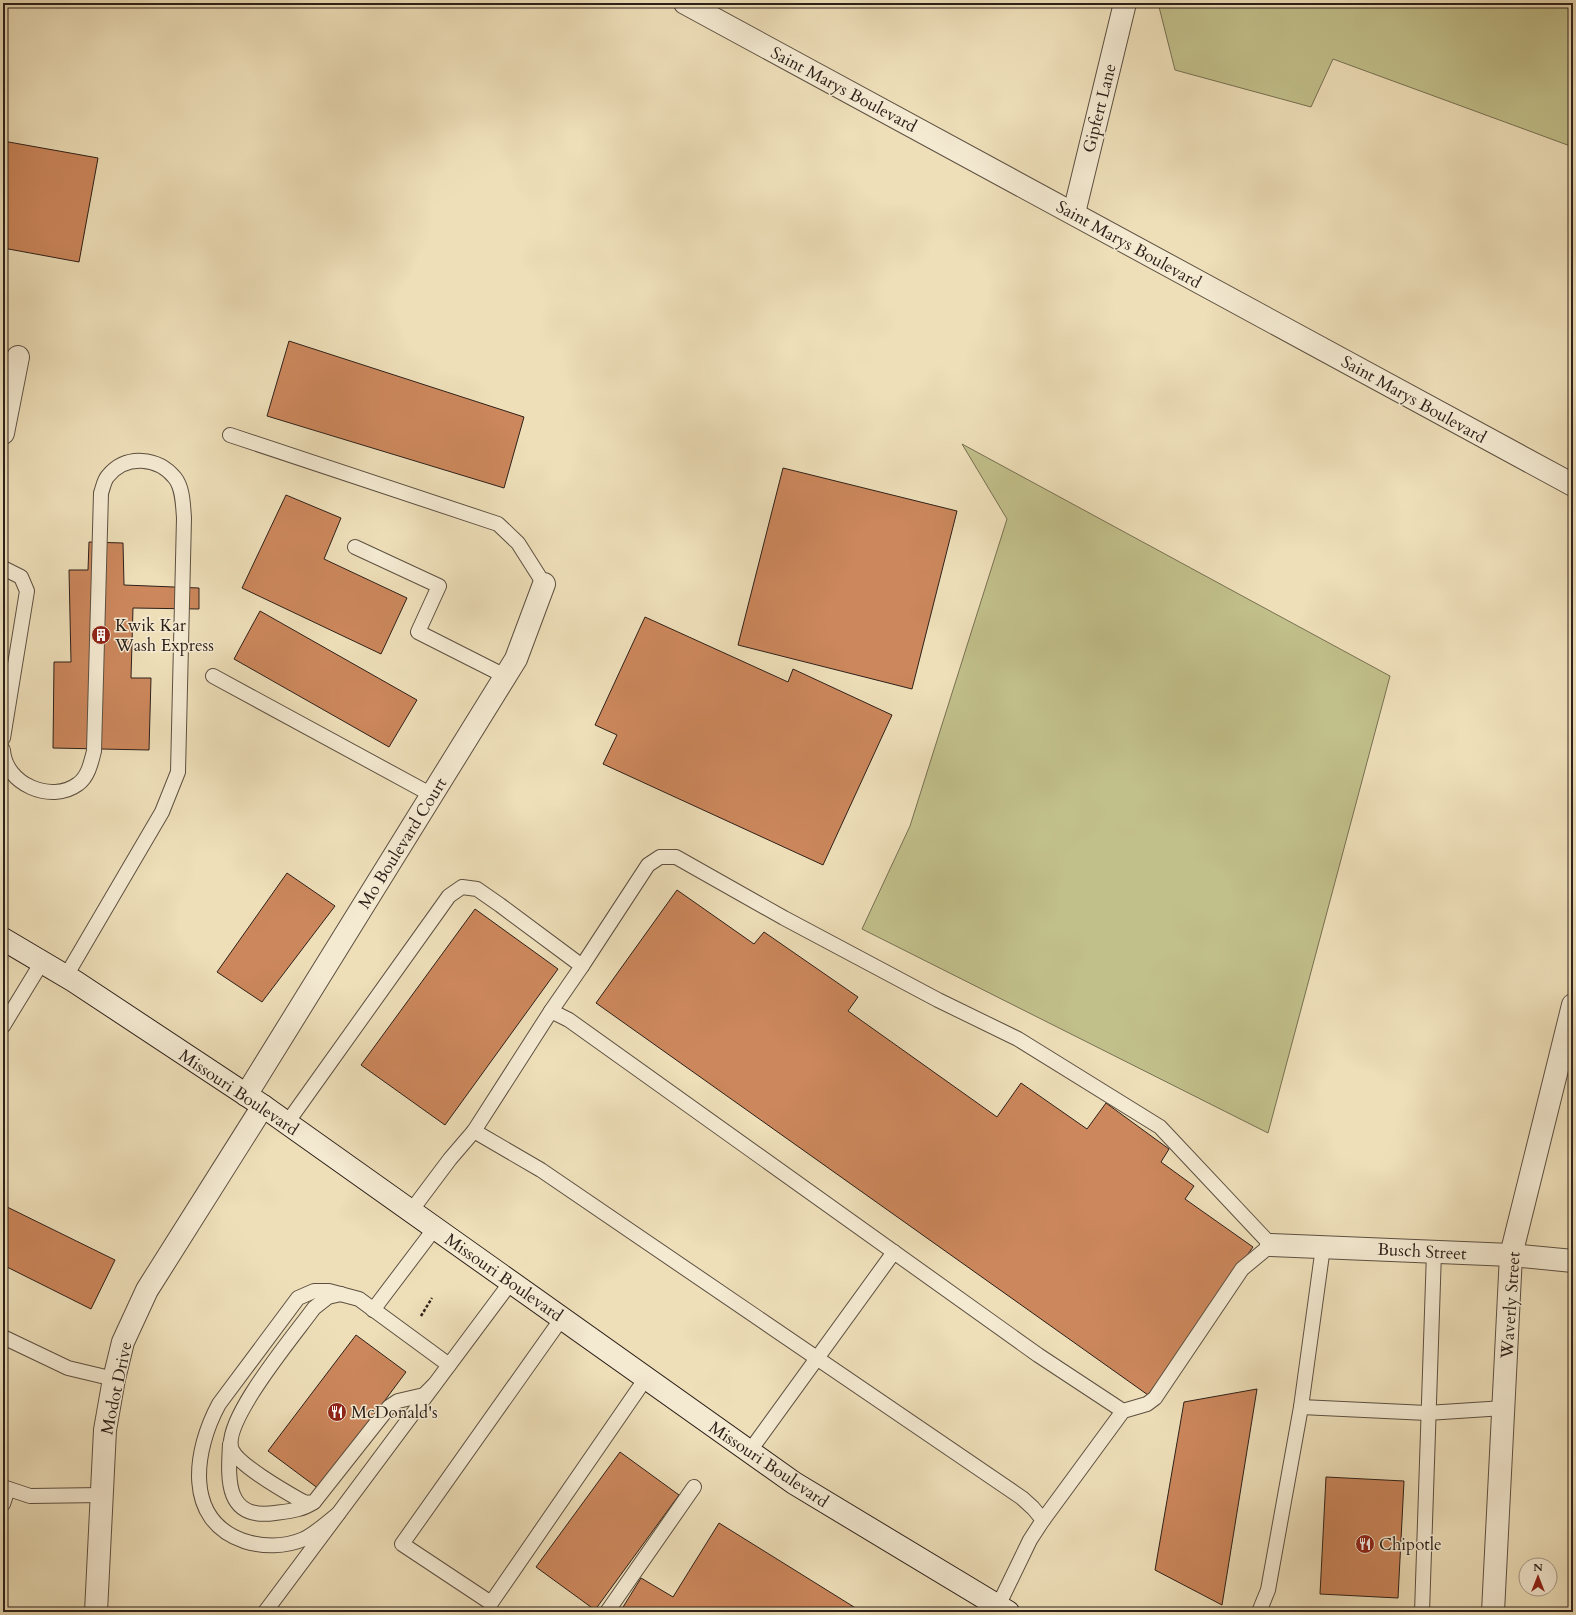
<svg xmlns="http://www.w3.org/2000/svg" width="1576" height="1615" font-family="Cardo,serif">
	<rect width="100%" height="100%" fill="#eedfb9"/>
	<filter id="stains"><feTurbulence type="fractalNoise" baseFrequency=".005" numOctaves="4"/><feColorMatrix values="0 0 0 0 .2 0 0 0 0 .09 0 0 0 0 .02 0 0 0 .5 -.17"/></filter>
	<radialGradient id="worn" r=".72"><stop offset=".6" stop-color="#630" stop-opacity="0"/><stop offset="1" stop-color="#630" stop-opacity=".3"/></radialGradient>
	<g fill="#c1bf8a" stroke="#777052">
		<polygon points="1158,3 1573,3 1573,147 1333,59 1311,107 1175,70"/>
		<polygon points="962,444 1390,676 1268,1133 862,929 910,826 1007,519"/>
	</g>
	<g fill="#cc875c" stroke="#2d2019">
		<polygon points="3,141 98,158 79,262 3,248"/>
		<polygon points="289,341 524,417 504,488 267,416"/>
		<polygon points="783,468 957,511 912,689 738,645"/>
		<polygon points="286,495 341,518 324,559 407,598 381,654 242,588"/>
		<polygon points="89,542 123,543 124,585 199,588 199,609 133,608 131,678 151,678 149,750 53,748 54,662 71,662 69,570 88,570"/>
		<polygon points="260,611 417,700 389,747 234,659"/>
		<polygon points="645,617 788,682 793,669 892,715 823,865 603,764 617,735 595,725"/>
		<polygon points="287,873 335,906 262,1002 217,972"/>
		<polygon points="677,890 754,944 764,932 858,997 848,1011 997,1117 1021,1083 1087,1129 1106,1103 1169,1149 1161,1162 1194,1186 1185,1199 1253,1247 1148,1395 596,1003"/>
		<polygon points="475,909 558,969 445,1125 361,1065"/>
		<polygon points="3,1205 115,1260 91,1309 3,1265"/>
		<polygon points="356,1335 406,1372 319,1489 268,1451"/>
		<polygon points="1257,1389 1222,1605 1155,1570 1184,1402"/>
		<polygon points="620,1452 679,1495 595,1610 536,1567"/>
		<polygon points="1326,1477 1404,1481 1398,1598 1320,1594"/>
		<polygon points="719,1523 862,1612 620,1612 641,1578 673,1597"/>
	</g>
	<g fill="none" stroke-linecap="round" stroke-linejoin="round">
		<defs>
			<g id="lane">
				<polyline points="230,435 498,524 518,543 544,584"/>
				<polyline points="355,547 439,586 418,632 505,676"/>
				<polyline points="3,568 21,577 27,591 3,738"/>
				<polyline points="213,676 432,795"/>
				<path d="M3 750C5 784 51 804 78 784 88 777 91 763 94 751L101 493C103 488 104 480 108 476 126 454 158 457 175 478 183 488 183 506 184 518L178 772 162 812 66 976"/>
				<polyline points="582,966 648,865 660,857 676,857 784,918 938,1000 1018,1039 1160,1127 1271,1245 1242,1269 1155,1398 1147,1404 1123,1411 1043,1520"/>
				<polyline points="3,1026 42,962"/>
				<polyline points="287,1123 449,896 462,887 477,889 500,905 582,966 551,1011"/>
				<polyline points="474,1131 551,1011 569,1020 1038,1355 1123,1411"/>
				<polyline points="411,1211 450,1159 474,1131 541,1170 1022,1498 1033,1508 1043,1520 1030,1540 998,1606"/>
				<path d="M341 1294 328 1297 314 1308C297 1332 220 1423 232 1450 239 1465 284 1491 300 1500L306 1503 314 1502 389 1407 398 1401 424 1395 434 1385"/>
				<polyline points="373,1310 435,1228"/>
				<polyline points="562,1318 402,1544 491,1603 646,1378"/>
				<polyline points="3,1337 68,1368 114,1379"/>
				<polyline points="1301,1407 1427,1413 1504,1408"/>
				<path d="M230 1444C228 1480 225 1520 275 1513 290 1511 302 1510 314 1502"/>
				<polyline points="749,1452 894,1252"/>
				<polyline points="3,1487 30,1496 102,1495"/>
				<polyline points="3,1504 8,1489"/>
				<path d="M338 1514C328 1522 316 1533 304 1539 285 1547 263 1547 244 1541 183 1520 194 1450 219 1404L298 1298 314 1291H329L359 1299 449 1365"/>
				<polyline points="265,1612 511,1282"/>
				<polyline points="607,1612 694,1487"/>
				<polyline points="1259,1612 1268,1590 1301,1407 1323,1247"/>
				<polyline points="1422,1612 1434,1252"/>
			</g>
			<g id="street">
				<polyline points="685,3 1573,485"/>
				<polyline points="1074,213 1125,3"/>
				<polyline points="3,433 18,357"/>
				<polyline points="246,1095 516,659 544,584"/>
				<polyline points="1271,1245 1511,1255 1573,1261"/>
				<polyline points="96,1612 105,1430 114,1379 123,1342 147,1290 263,1106"/>
				<polyline points="1493,1612 1511,1255 1573,1005"/>
			</g>
			<polyline id="secondary" points="3,939 74,981 263,1106 794,1483 1008,1612"/>
		</defs>
		<use href="#lane" stroke="#5d5041" stroke-width="16"/>
		<use href="#street" stroke="#5d5041" stroke-width="24"/>
		<use href="#secondary" stroke="#2d2019" stroke-width="24"/>
		<polyline stroke="#2d2019" stroke-width="2.5" stroke-dasharray="3 2" stroke-linecap="butt" points="421,1316 432,1298"/>
		<use href="#lane" stroke="#f4ead2" stroke-width="14"/>
		<use href="#street" stroke="#f4ead2" stroke-width="22"/>
		<use href="#secondary" stroke="#f4ead2" stroke-width="22"/>
	</g>
	<defs>
		<symbol id="building-disc" viewBox="-11 -11 22 22"><circle r="9.5" fill="#8f2418" stroke="#f4ead2"/><path d="M-4-6H4V6H1V3H-1V6H-4ZM-2.5-4.3h1.7v1.8h-1.7ZM.8-4.3h1.7v1.8H.8ZM-2.5-1h1.7V.8h-1.7ZM.8-1h1.7V.8H.8Z" fill="#fff"/></symbol>
		<symbol id="restaurant-disc" viewBox="-11 -11 22 22"><circle r="9.5" fill="#8f2418" stroke="#f4ead2"/><path d="M-5-6h1v4h1v-4h1v4h1v-4h1v5L-1.5 .5V6h-2V.5L-5-1ZM5-6V6H3V1.5H1.5Q1.5-4 5-6Z" fill="#fff"/></symbol>
	</defs>
	<g fill-rule="evenodd">
		<use href="#building-disc" x="90" y="624" width="22" height="22"/>
		<use href="#restaurant-disc" x="326" y="1401" width="22" height="22"/>
		<use href="#restaurant-disc" x="1354" y="1533" width="22" height="22"/>
	</g>
	<g text-anchor="middle" stroke-width="3" stroke-linejoin="round" paint-order="stroke">
		<g font-size="17" fill="#2d2019" stroke="#f4ead2">
			<text transform="translate(844 89) rotate(28)" y="6">Saint Marys Boulevard</text>
			<text transform="translate(1099 108) rotate(-76)" y="6">Gipfert Lane</text>
			<text transform="translate(1129 244) rotate(29)" y="6">Saint Marys Boulevard</text>
			<text transform="translate(1414 399) rotate(29)" y="6">Saint Marys Boulevard</text>
			<text transform="translate(402 843) rotate(-58)" y="6">Mo Boulevard Court</text>
			<text transform="translate(239 1092) rotate(34)" y="6">Missouri Boulevard</text>
			<text transform="translate(1422 1251) rotate(3)" y="6">Busch Street</text>
			<text transform="translate(504 1277) rotate(35)" y="6">Missouri Boulevard</text>
			<text transform="translate(1510 1305) rotate(-86)" y="6">Waverly Street</text>
			<text transform="translate(116 1388) rotate(-78)" y="6">Modot Drive</text>
			<text transform="translate(769 1464) rotate(34)" y="6">Missouri Boulevard</text>
		</g>
		<g font-size="17" fill="#2d2019" stroke="#f4ead2" text-anchor="start">
			<text x="115" y="631">Kwik Kar<tspan x="115" dy="20">Wash Express</tspan></text>
			<text x="351" y="1418">McDonald's</text>
			<text x="1379" y="1550">Chipotle</text>
		</g>
	</g>
	<rect width="1576" height="1615" fill="none" stroke="#eedfb9" stroke-width="16"/>
	<rect x="4" y="4" width="1568" height="1607" fill="none" stroke="#2d2019" stroke-width="2"/>
	<rect x="8" y="8" width="1560" height="1599" fill="none" stroke="#2d2019"/>
	<g transform="translate(1538 1577)"><circle r="19" fill="#f4ead2" stroke="#a49988"/>
	<path d="M0-3L7 15L0 10L-7 15Z" fill="#8f2418"/>
	<text y="-6" font-size="11" font-weight="bold" text-anchor="middle" fill="#2d2019">N</text>
	</g>
	<rect width="100%" height="100%" filter="url(#stains)"/>
	<rect width="100%" height="100%" fill="url(#worn)"/>
</svg>
